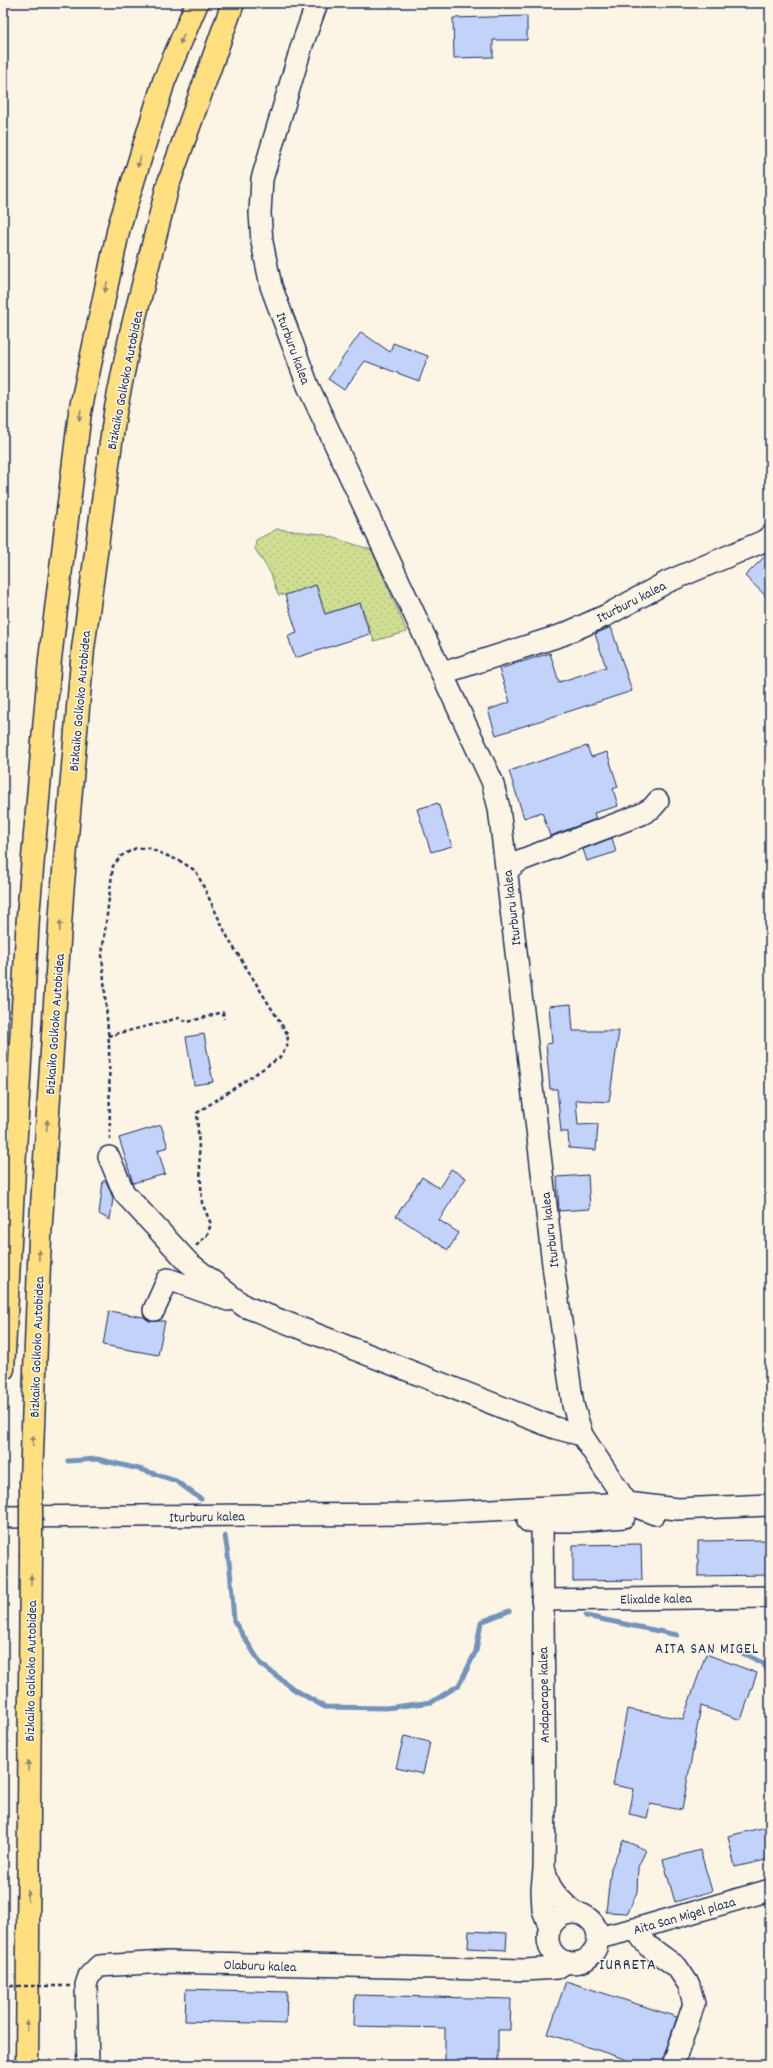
<svg xmlns="http://www.w3.org/2000/svg" width="773" height="2068" font-family="Dekko,sans-serif">
	<defs>
		<pattern id="grass-dots" width="8" height="8" patternUnits="userSpaceOnUse"><rect width="8" height="8" fill="#cfde91"/><path d="M2 2h.1M6 6h.1" fill="none" stroke="#b1bf7f" stroke-width="1.8" stroke-linecap="round"/></pattern>
	</defs>
	<rect width="100%" height="100%" fill="#fcf5e5"/>
	<filter id="ink" filterUnits="userSpaceOnUse"><feTurbulence type="fractalNoise" baseFrequency=".025" numOctaves="2"/><feDisplacementMap in="SourceGraphic" scale="8" xChannelSelector="R" yChannelSelector="G"/><feConvolveMatrix kernelMatrix="1 2 1 2 8 2 1 2 1" color-interpolation-filters="sRGB"/></filter>
	<g filter="url(#ink)">
		<polygon fill="url(#grass-dots)" stroke="#758678" points="277,529 322,534 372,550 407,632 374,641 360,603 325,614 316,585 285,595 278,595 271,574 255,549 256,540"/>
		<g fill="none" stroke-linecap="round" stroke-linejoin="round">
			<g stroke="#7393ba" stroke-width="5">
				<polyline points="68,1461 97,1459 143,1470 176,1481 201,1499"/>
				<polyline points="225,1536 230,1569 234,1621 261,1664 295,1690 325,1707 386,1708 432,1702 459,1685 476,1651 481,1622 509,1611"/>
				<polyline points="586,1616 677,1635"/>
				<polyline points="740,1652 763,1663 770,1675"/>
			</g>
		</g>
		<g fill="#c2d2f8" stroke="#1b2f5e">
			<polygon points="527,16 527,40 493,40 493,57 454,58 453,18"/>
			<polygon points="361,332 390,352 393,343 428,356 419,381 365,361 344,390 328,379"/>
			<polygon points="770,551 770,600 745,576"/>
			<polygon points="316,585 325,614 360,603 370,634 295,658 288,636 297,633 285,595"/>
			<polygon points="611,627 632,691 496,735 488,710 510,702 499,669 550,653 559,682 606,667 595,634"/>
			<polygon points="587,746 591,757 607,752 618,787 613,789 618,806 594,813 596,819 550,836 542,812 524,818 509,771"/>
			<polygon points="438,803 452,846 431,852 417,809"/>
			<polygon points="612,838 616,852 587,861 583,849"/>
			<polygon points="571,1004 573,1031 619,1031 609,1102 576,1100 578,1125 598,1124 596,1150 569,1148 568,1132 561,1132 557,1089 550,1089 546,1044 552,1043 549,1006"/>
			<polygon points="204,1034 213,1082 194,1085 186,1037"/>
			<polygon points="161,1125 168,1147 158,1150 165,1174 133,1183 119,1138"/>
			<polygon points="451,1169 466,1178 439,1220 459,1233 448,1250 396,1216 422,1177 439,1188"/>
			<polygon points="588,1175 590,1209 559,1211 557,1177"/>
			<polygon points="103,1181 106,1181 113,1198 110,1220 99,1214"/>
			<polygon points="109,1311 144,1317 149,1321 165,1321 158,1355 103,1345"/>
			<polygon points="770,1540 770,1575 698,1576 698,1541"/>
			<polygon points="641,1544 642,1580 573,1581 573,1545"/>
			<polygon points="706,1654 757,1673 741,1720 701,1706 682,1810 650,1804 647,1818 629,1814 634,1789 613,1785 627,1709 683,1719"/>
			<polygon points="404,1736 430,1742 423,1774 396,1768"/>
			<polygon points="770,1826 770,1859 735,1867 728,1836"/>
			<polygon points="623,1840 646,1850 638,1867 637,1892 628,1913 606,1912 611,1868"/>
			<polygon points="700,1850 712,1891 675,1902 663,1860"/>
			<polygon points="469,1931 507,1933 506,1950 468,1948"/>
			<polygon points="566,1981 677,2017 661,2065 643,2065 548,2034"/>
			<polygon points="186,1989 287,1992 286,2024 185,2021"/>
			<polygon points="355,1995 511,1999 510,2030 498,2030 498,2065 445,2065 445,2028 354,2026"/>
		</g>
		<g fill="none" stroke-linecap="round" stroke-linejoin="round">
			<defs>
				<g id="minor">
					<polyline points="317,3 302,45 262,179 260,213 262,242 271,286 308,386 492,781 499,808 554,1273 573,1405 582,1435 627,1503 655,1514"/>
					<polyline points="443,673 562,635 607,615 667,582 764,541 770,536"/>
					<polyline points="507,870 519,861 642,814 652,808 658,801"/>
					<polyline points="109,1157 124,1193 188,1262 244,1306 555,1428 582,1435"/>
					<polyline points="154,1310 168,1279 228,1300"/>
					<polyline points="3,1517 411,1514 627,1503 677,1509 770,1505"/>
					<polyline points="528,1521 577,1521 624,1517"/>
					<polyline points="542,1522 545,1797 544,1869 542,1890 543,1910 550,1928"/>
					<polyline points="542,1600 770,1597"/>
					<path d="M545 1871C549 1891 560 1899 574 1913"/>
					<circle cx="573" cy="1938" r="25"/>
					<polyline points="635,1929 648,1946 677,1967 689,1985 694,2004 673,2065"/>
					<polyline points="598,1938 635,1929 770,1890"/>
					<polyline points="88,2065 86,1985 89,1976 99,1966 165,1962 525,1970 557,1968 567,1962"/>
				</g>
				<g id="highway">
					<polyline points="3,1369 28,916 50,659 80,412 119,227 164,81 197,3"/>
					<polyline points="31,1480 40,1237 62,895 83,649 115,413 131,333 168,185 233,3"/>
					<polyline points="27,2065 31,1557"/>
				</g>
			</defs>
			<use href="#minor" stroke="#1b2f5e" stroke-width="24"/>
			<use href="#highway" stroke="#1b2f5e" stroke-width="25"/>
			<g stroke="#1b2f5e" stroke-width="2.5" stroke-dasharray="4 3" stroke-linecap="butt">
				<polyline points="108,1036 179,1018 188,1022 223,1012 224,1019"/>
				<polyline points="110,1140 109,1043 102,955 113,866 121,856 136,848 148,848 180,861 196,871 229,940 288,1035 287,1047 279,1058 197,1113 202,1203 211,1224 207,1235 196,1246"/>
			</g>
			<use href="#minor" stroke="#fcf5e5" stroke-width="21"/>
			<use href="#highway" stroke="#ffdf80" stroke-width="22"/>
			<defs>
				<polyline id="highway-bridge" points="31,1480 31,1557"/>
			</defs>
			<use href="#highway-bridge" stroke="#1b2f5e" stroke-width="25" stroke-linecap="butt"/>
			<polyline stroke="#1b2f5e" stroke-width="2.5" stroke-dasharray="4 3" stroke-linecap="butt" points="3,1986 73,1986"/>
			<use href="#highway-bridge" stroke="#ffdf80" stroke-width="22"/>
		</g>
		<defs><path id="oneway-solid" d="M-6-.8H1V-3.2L6.5 0L1 3.2V.8H-6Z"/></defs>
		<g fill="#8d876f">
			<use href="#oneway-solid" transform="translate(182 39) rotate(113)"/>
			<use href="#oneway-solid" transform="translate(139 162) rotate(107)"/>
			<use href="#oneway-solid" transform="translate(106 287) rotate(102)"/>
			<use href="#oneway-solid" transform="translate(80 415) rotate(99)"/>
			<use href="#oneway-solid" transform="translate(60 926) rotate(-86)"/>
			<use href="#oneway-solid" transform="translate(47 1125) rotate(-86)"/>
			<use href="#oneway-solid" transform="translate(39 1255) rotate(-88)"/>
			<use href="#oneway-solid" transform="translate(33 1441) rotate(-88)"/>
			<use href="#oneway-solid" transform="translate(31 1580) rotate(-89)"/>
			<use href="#oneway-solid" transform="translate(28 1766) rotate(-90)"/>
			<use href="#oneway-solid" transform="translate(28 1896) rotate(-90)"/>
			<use href="#oneway-solid" transform="translate(27 2026) rotate(-90)"/>
		</g>
	</g>
	<g text-anchor="middle" stroke-width="3" stroke-linejoin="round" paint-order="stroke">
		<g font-size="14" fill="#1b2f5e" stroke="#fcf5e5">
			<text transform="translate(294 348) rotate(70)" y="5">Iturburu kalea</text>
			<text transform="translate(124 380) rotate(-79)" y="5">Bizkaiko Golkoko Autobidea</text>
			<text transform="translate(631 601) rotate(-27)" y="5">Iturburu kalea</text>
			<text transform="translate(79 701) rotate(-85)" y="5">Bizkaiko Golkoko Autobidea</text>
			<text transform="translate(511 908) rotate(-97)" y="5">Iturburu kalea</text>
			<text transform="translate(54 1024) rotate(-86)" y="5">Bizkaiko Golkoko Autobidea</text>
			<text transform="translate(549 1230) rotate(-97)" y="5">Iturburu kalea</text>
			<text transform="translate(36 1347) rotate(-88)" y="5">Bizkaiko Golkoko Autobidea</text>
			<text transform="translate(207 1516) rotate(-1)" y="5">Iturburu kalea</text>
			<text transform="translate(656 1598) rotate(-1)" y="5">Elixalde kalea</text>
			<text transform="translate(30 1671) rotate(-89)" y="5">Bizkaiko Golkoko Autobidea</text>
			<text transform="translate(543 1695) rotate(-91)" y="5">Andaparape kalea</text>
			<text transform="translate(684 1915) rotate(-16)" y="5">Aita San Migel plaza</text>
			<text transform="translate(260 1965) rotate(2)" y="5">Olaburu kalea</text>
		</g>
		<g font-size="15" letter-spacing="1" fill="#1b2f5e" stroke="#fcf5e5">
			<text x="707" y="1653">AITA SAN MIGEL</text>
		</g>
		<g font-size="16" letter-spacing="1" fill="#1b2f5e" stroke="#fcf5e5">
			<text x="628" y="1969">IURRETA</text>
		</g>
	</g>
	<rect width="773" height="2068" fill="none" stroke="#fcf5e5" stroke-width="16"/>
	<rect x="8" y="8" width="757" height="2052" fill="none" stroke="#1b2f5e" stroke-width="1.5" filter="url(#ink)"/>
</svg>
